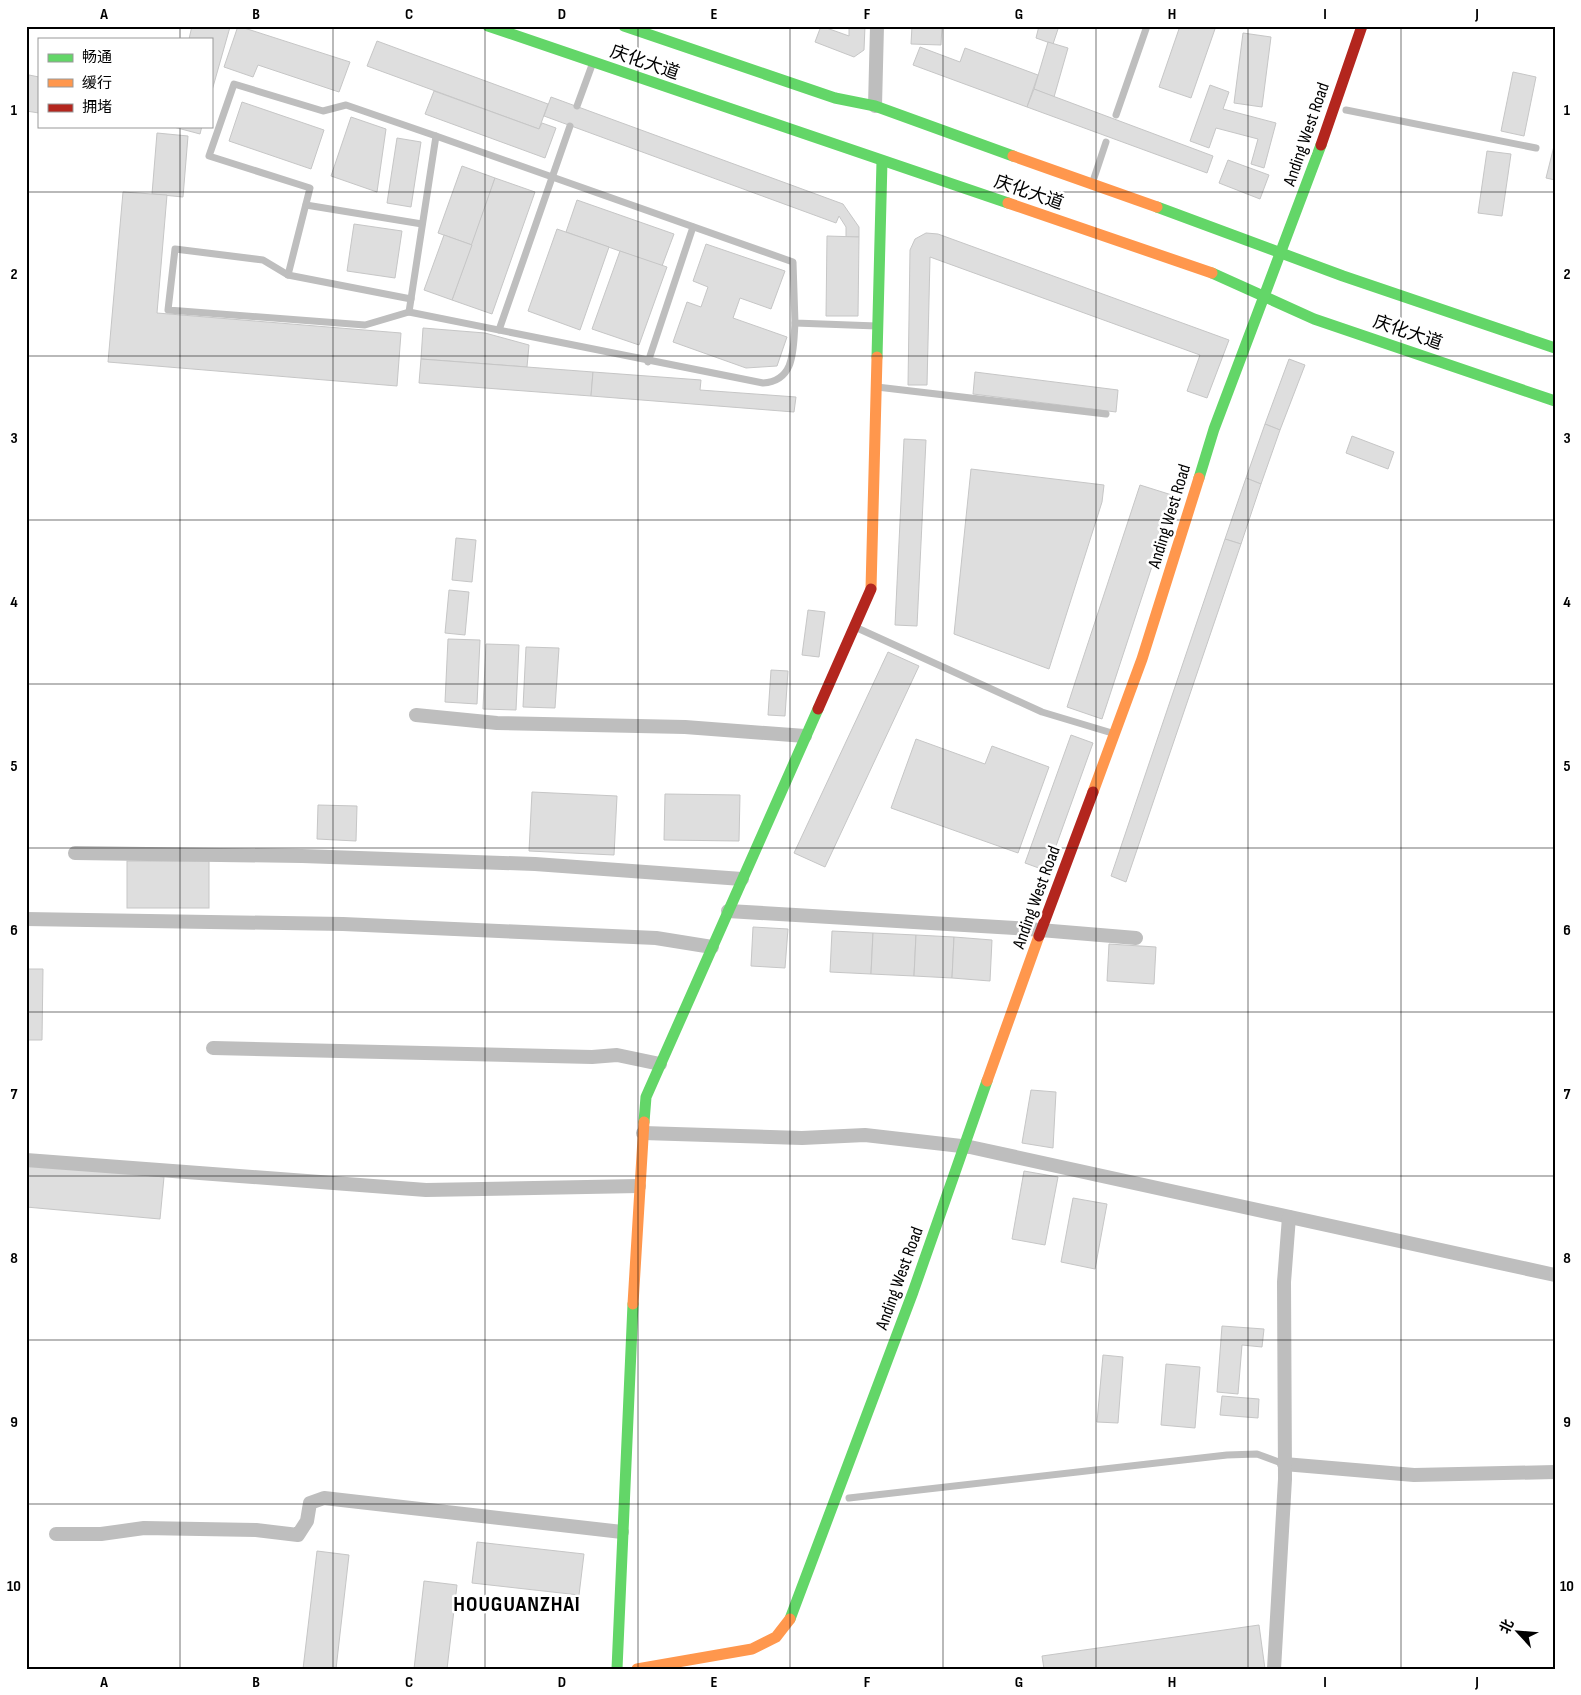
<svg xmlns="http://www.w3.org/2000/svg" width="1581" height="1695" font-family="'Sofia Sans Condensed','Noto Sans SC',sans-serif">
	<rect width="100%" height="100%" fill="#fff"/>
	<g fill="#dedede" stroke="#c6c6c6">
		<polygon points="192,26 230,27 211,94 211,39 189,39"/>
		<polygon points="238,26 350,62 339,92 258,65 253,77 224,67"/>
		<polygon points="821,26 849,36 849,26 865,26 864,50 854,57 815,42"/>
		<polygon points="912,26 942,26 941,45 911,44"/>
		<polygon points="1039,26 1059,26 1053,44 1036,38"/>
		<polygon points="1180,26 1216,26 1191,98 1159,87"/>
		<polygon points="1243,33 1271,37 1262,107 1234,103"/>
		<polygon points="377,41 548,104 539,129 367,66"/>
		<polygon points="1048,42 1068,48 1054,97 1034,89"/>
		<polygon points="920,47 960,62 965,48 1038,75 1027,107 913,65"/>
		<polygon points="1513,72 1536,77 1524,136 1501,131"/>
		<polygon points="29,75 39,77 39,113 26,111"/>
		<polygon points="1210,85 1229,92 1223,109 1276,123 1264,168 1251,164 1258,139 1216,128 1209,148 1190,141"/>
		<polygon points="1034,89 1213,156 1207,173 1027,107"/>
		<polygon points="434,91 539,129 542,123 556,128 545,158 425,114"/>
		<polygon points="551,97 843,204 859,227 859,237 846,237 846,227 839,216 836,223 544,116"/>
		<polygon points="242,102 324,130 311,169 229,141"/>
		<polygon points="351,117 386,129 377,192 331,176"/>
		<polygon points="170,126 202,126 200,134"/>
		<polygon points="157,133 188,136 183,197 152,194"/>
		<polygon points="397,138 421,142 411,207 387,203"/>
		<polygon points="1555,142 1555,180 1546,178"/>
		<polygon points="1487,151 1511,154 1502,216 1478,213"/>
		<polygon points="1228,160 1269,175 1260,199 1219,183"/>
		<polygon points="462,166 495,178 472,245 438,233"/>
		<polygon points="495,178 535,192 492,314 452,300"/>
		<polygon points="123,192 167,195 157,313 401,333 397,386 108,362"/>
		<polygon points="577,200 674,234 662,266 566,232"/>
		<polygon points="354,224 402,231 395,278 347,271"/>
		<polygon points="557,229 609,247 580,330 528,311"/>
		<polygon points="926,233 938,234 1229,340 1207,398 1187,391 1200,355 930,257 927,385 908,385 910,250 915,239"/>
		<polygon points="444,235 472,245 452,300 424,290"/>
		<polygon points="827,236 859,237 858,316 826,316"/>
		<polygon points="706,244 785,271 771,309 740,298 733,318 787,337 777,366 746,368 673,342 687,302 701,307 708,287 693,281"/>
		<polygon points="620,251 667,267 639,345 592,329"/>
		<polygon points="423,328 485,333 529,345 527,367 421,359"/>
		<polygon points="421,359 593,372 591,396 419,383"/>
		<polygon points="1289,359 1305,365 1280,430 1265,424"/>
		<polygon points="593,372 701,380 700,390 796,397 794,412 591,396"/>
		<polygon points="975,372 1118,390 1116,412 973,394"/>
		<polygon points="1265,424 1280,430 1261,484 1246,478"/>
		<polygon points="1352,436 1394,452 1388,469 1346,453"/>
		<polygon points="904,439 926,440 917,626 895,625"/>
		<polygon points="971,469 1104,485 1102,502 1049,669 954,634"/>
		<polygon points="1246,478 1261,484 1241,544 1225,539"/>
		<polygon points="1140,485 1175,496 1102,719 1067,707"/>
		<polygon points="456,538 476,540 472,582 452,580"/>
		<polygon points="1225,539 1241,544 1126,882 1111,876"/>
		<polygon points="449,590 469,592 465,635 445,633"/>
		<polygon points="808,610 825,612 819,657 802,655"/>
		<polygon points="448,639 480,640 477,704 445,702"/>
		<polygon points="486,644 519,645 516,710 483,709"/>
		<polygon points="526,647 559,648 555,708 523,707"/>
		<polygon points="888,652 919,666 825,867 794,853"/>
		<polygon points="771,670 788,671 785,716 768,715"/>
		<polygon points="1071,735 1093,743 1047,871 1025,863"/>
		<polygon points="916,739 985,764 992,746 1049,767 1018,853 891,808"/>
		<polygon points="532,792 617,796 614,855 529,851"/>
		<polygon points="665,794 740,795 739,841 664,840"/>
		<polygon points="318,805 357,806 356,841 317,839"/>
		<rect x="127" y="861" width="82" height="47"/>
		<polygon points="753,927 788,929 785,968 751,966"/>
		<polygon points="832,931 873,933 871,974 830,972"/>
		<polygon points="873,933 916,935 914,976 871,974"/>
		<polygon points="916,935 954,937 952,978 914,976"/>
		<polygon points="954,937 992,940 990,981 952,978"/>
		<polygon points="1109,944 1156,947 1154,984 1107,981"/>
		<polygon points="26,969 43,969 42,1040 26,1040"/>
		<polygon points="1031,1090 1056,1092 1053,1148 1022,1143"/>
		<polygon points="26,1164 164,1177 160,1219 26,1207"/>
		<polygon points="1024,1171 1058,1177 1045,1245 1012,1239"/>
		<polygon points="1073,1198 1107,1204 1095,1269 1061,1262"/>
		<polygon points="1222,1326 1264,1329 1262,1347 1242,1345 1238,1394 1217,1392"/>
		<polygon points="1103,1355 1123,1357 1118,1423 1097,1422"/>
		<polygon points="1166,1364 1200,1367 1195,1428 1161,1425"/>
		<polygon points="1222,1396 1259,1399 1258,1418 1220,1415"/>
		<polygon points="477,1542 584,1554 579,1595 472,1583"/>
		<polygon points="317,1551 349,1555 336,1669 303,1669"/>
		<polygon points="424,1581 457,1585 447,1669 414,1669"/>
		<polygon points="1259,1625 1265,1669 1044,1669 1042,1656"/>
	</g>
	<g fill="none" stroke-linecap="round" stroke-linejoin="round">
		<g stroke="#bebebe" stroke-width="7">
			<polyline points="577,106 592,65"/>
			<polyline points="1346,110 1536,148"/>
			<polyline points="1116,115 1147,26"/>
			<polyline points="1093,181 1106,142"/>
			<polyline points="306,205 422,224"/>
			<polyline points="288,275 310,188 209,156 234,84 323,111 346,105 436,136"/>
			<path d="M411 299 288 275 263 260 175 249 168 310 365 325 409 312 763 383C796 381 793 348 795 323"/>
			<polyline points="409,312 436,136 793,262 795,323 877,326"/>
			<polyline points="499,330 570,126"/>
			<polyline points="648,362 693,227"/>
			<polyline points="877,387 1106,414"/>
			<polyline points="855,627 1042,712 1112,733"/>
			<polyline points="849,1498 1227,1455 1257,1454 1284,1464"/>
		</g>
		<g stroke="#bebebe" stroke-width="14">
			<polyline points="875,106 877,26"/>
			<polyline points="416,715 497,723 685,727 805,736"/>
			<polyline points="75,853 302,856 535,864 742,879"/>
			<polyline points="728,911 1015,928 1136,938"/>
			<polyline points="26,919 343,924 656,938 712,947"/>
			<polyline points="213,1048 592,1057 617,1055 660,1064"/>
			<polyline points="643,1133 802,1138 865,1135 970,1147 1555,1275"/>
			<polyline points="26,1160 426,1190 639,1186"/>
			<polyline points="1284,1464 1414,1475 1555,1472"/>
			<polyline points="56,1534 101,1534 144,1528 256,1530 298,1535 307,1521 310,1503 324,1498 622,1532"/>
			<polyline points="1274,1669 1285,1479 1284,1282 1289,1217"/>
		</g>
		<g stroke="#63d668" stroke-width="11">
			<polyline points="488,26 1008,203"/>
			<polyline points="624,26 835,98 875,106 1013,156"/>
			<polyline points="1157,207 1343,276 1555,348"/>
			<polyline points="1212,273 1314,319 1555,401"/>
			<polyline points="877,357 882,161"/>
			<polyline points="1199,478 1214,429 1321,145"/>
			<polyline points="644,1122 646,1097 818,709"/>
			<polyline points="790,1619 913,1292 987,1081"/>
			<polyline points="617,1669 633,1304"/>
		</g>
		<g stroke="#ff974d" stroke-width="11">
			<polyline points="1013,156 1157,207"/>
			<polyline points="1008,203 1212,273"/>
			<polyline points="871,589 877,357"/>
			<polyline points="1093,792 1142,659 1199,478"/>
			<polyline points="987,1081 1039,936"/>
			<polyline points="633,1304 644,1122"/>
			<polyline points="637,1669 752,1649 776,1637 790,1619"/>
		</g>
		<g stroke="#b3261e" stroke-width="11">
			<polyline points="1321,145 1362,26"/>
			<polyline points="818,709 871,589"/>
			<polyline points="1039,936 1093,792"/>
		</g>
	</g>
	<path fill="none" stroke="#000" stroke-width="1" stroke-opacity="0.55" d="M180 26V39M333 26V1669M485 26V1669M638 26V1669M790 26V1669M943 26V1669M1096 26V1669M1248 26V1669M1401 26V1669M180 126V1669M26 192H1555M26 356H1555M26 520H1555M26 684H1555M26 848H1555M26 1012H1555M26 1176H1555M26 1340H1555M26 1504H1555"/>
	<g text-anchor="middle" stroke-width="5" stroke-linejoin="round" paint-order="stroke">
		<g font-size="18" fill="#000" stroke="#fff">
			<text transform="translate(645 62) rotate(19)" y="6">庆化大道</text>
			<text transform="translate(1306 134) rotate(-71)" y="6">Anding West Road</text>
			<text transform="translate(1029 192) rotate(19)" y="6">庆化大道</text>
			<text transform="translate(1408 332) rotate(19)" y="6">庆化大道</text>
			<text transform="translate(1169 516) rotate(-73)" y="6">Anding West Road</text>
			<text transform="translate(1036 897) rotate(-70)" y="6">Anding West Road</text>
			<text transform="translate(899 1278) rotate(-70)" y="6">Anding West Road</text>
		</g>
		<g font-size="22" font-weight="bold" letter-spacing="1" fill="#000" stroke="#fff">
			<text x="517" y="1611">HOUGUANZHAI</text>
		</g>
	</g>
	<rect width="1581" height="1695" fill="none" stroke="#ffffff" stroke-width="55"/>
	<rect x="38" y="38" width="175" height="90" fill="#ffffff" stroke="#999999"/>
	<rect x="48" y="54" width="25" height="8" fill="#63d668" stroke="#999999"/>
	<text x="82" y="62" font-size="15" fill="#000000">畅通</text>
	<rect x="48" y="79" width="25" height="8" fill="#ff974d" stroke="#999999"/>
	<text x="82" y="88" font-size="15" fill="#000000">缓行</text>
	<rect x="48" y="104" width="25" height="8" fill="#b3261e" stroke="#999999"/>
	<text x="82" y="112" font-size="15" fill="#000000">拥堵</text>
	<g transform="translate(1518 1632) rotate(296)" stroke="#ffffff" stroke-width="4" paint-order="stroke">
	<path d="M0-4L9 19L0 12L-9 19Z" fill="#000000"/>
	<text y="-8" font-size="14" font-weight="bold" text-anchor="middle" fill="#000000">北</text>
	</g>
	<rect x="28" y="28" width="1526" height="1640" fill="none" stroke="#000" stroke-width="2"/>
	<g font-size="16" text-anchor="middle" font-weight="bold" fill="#000">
		<text x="104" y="19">A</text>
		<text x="256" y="19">B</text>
		<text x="409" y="19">C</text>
		<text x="562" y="19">D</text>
		<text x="714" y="19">E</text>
		<text x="867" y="19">F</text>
		<text x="1019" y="19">G</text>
		<text x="1172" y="19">H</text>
		<text x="1325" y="19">I</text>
		<text x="1477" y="19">J</text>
		<text x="14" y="115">1</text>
		<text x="1567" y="115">1</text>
		<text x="14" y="279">2</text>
		<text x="1567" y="279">2</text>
		<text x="14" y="443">3</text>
		<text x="1567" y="443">3</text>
		<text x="14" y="607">4</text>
		<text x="1567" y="607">4</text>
		<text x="14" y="771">5</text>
		<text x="1567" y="771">5</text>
		<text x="14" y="935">6</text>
		<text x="1567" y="935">6</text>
		<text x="14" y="1099">7</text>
		<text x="1567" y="1099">7</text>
		<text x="14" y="1263">8</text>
		<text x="1567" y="1263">8</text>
		<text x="14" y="1427">9</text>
		<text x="1567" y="1427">9</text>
		<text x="14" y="1591">10</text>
		<text x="1567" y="1591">10</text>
		<text x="104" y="1687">A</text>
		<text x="256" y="1687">B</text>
		<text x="409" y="1687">C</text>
		<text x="562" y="1687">D</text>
		<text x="714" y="1687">E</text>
		<text x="867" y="1687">F</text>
		<text x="1019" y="1687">G</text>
		<text x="1172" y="1687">H</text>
		<text x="1325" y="1687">I</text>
		<text x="1477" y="1687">J</text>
	</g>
</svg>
